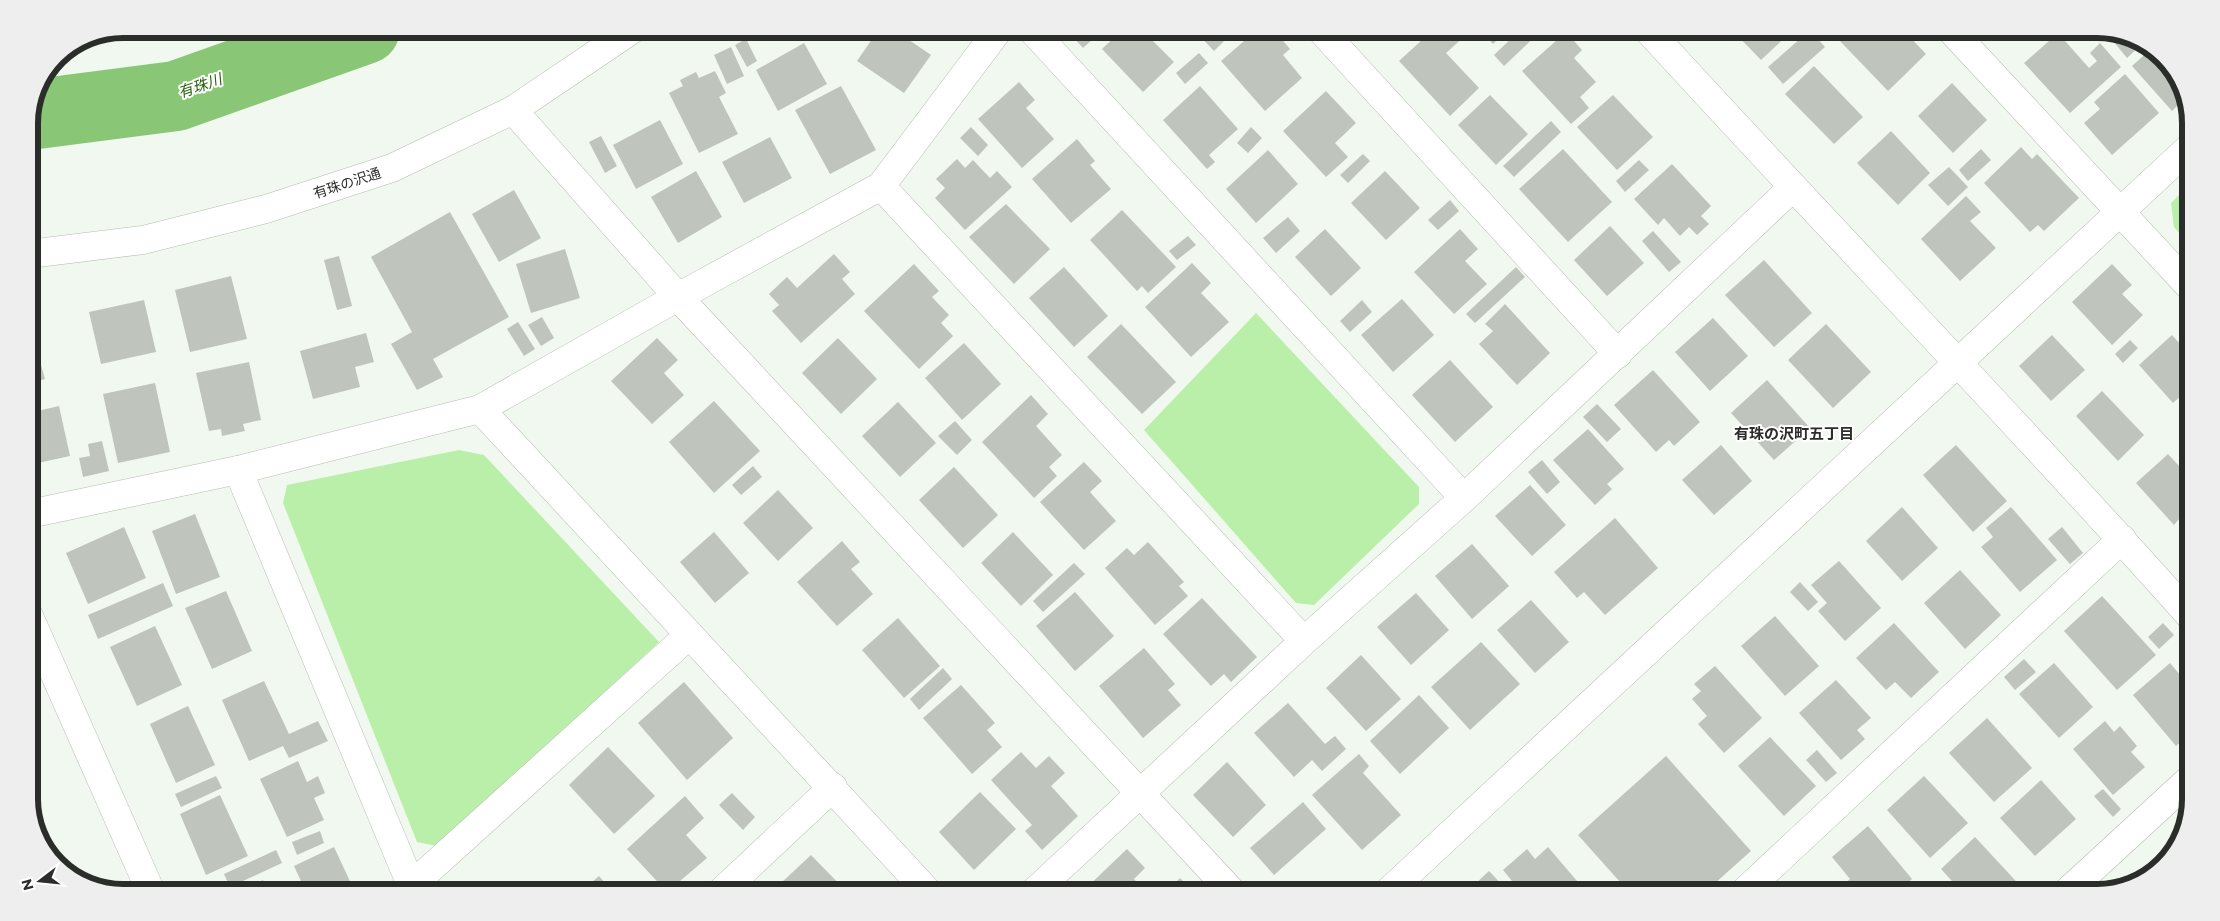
<svg xmlns="http://www.w3.org/2000/svg" width="2220" height="921" font-family="Montserrat,'Noto Sans JP',sans-serif">
	<rect width="100%" height="100%" fill="#f1f8ef"/>
	<g fill="#baefa9">
		<polygon points="2191,183 2191,246 2174,227 2171,203"/>
		<polygon points="1256,313 1419,487 1419,504 1314,605 1296,603 1144,430"/>
		<polygon points="459,450 484,455 659,642 437,846 417,842 283,503 287,485"/>
	</g>
	<g fill="none" stroke-linecap="round" stroke-linejoin="round">
		<polyline stroke="#89c776" stroke-width="70" points="29,115 176,96 365,29"/>
	</g>
	<g fill="#bfc5bd">
		<polygon points="827,29 868,29 860,40 850,33 845,41"/>
		<polygon points="879,29 893,29 931,55 904,93 857,61"/>
		<polygon points="1079,29 1104,29 1083,48 1072,36"/>
		<polygon points="1123,29 1141,29 1174,62 1143,92 1102,49"/>
		<polygon points="1193,29 1236,29 1214,51"/>
		<polygon points="1258,29 1273,29 1290,49 1283,55 1302,78 1265,111 1221,61"/>
		<polygon points="1374,29 1390,29 1381,37"/>
		<polygon points="1434,29 1462,29 1467,34 1446,53 1479,88 1450,116 1399,61"/>
		<polygon points="1479,29 1509,29 1493,44"/>
		<polygon points="1521,29 1543,29 1504,66 1494,55"/>
		<polygon points="1731,29 1790,29 1792,31 1761,60"/>
		<polygon points="1851,29 1902,29 1926,54 1888,91 1839,40"/>
		<polygon points="1993,29 2010,29 2000,38"/>
		<polygon points="1810,30 1825,47 1783,84 1768,67"/>
		<polygon points="2104,30 2133,36 2143,43 2127,58"/>
		<polygon points="1566,32 1582,50 1574,58 1596,82 1580,97 1589,108 1571,124 1522,71"/>
		<polygon points="2058,33 2089,68 2097,61 2090,53 2100,43 2121,67 2070,113 2024,63"/>
		<polygon points="746,39 757,61 747,67 735,45"/>
		<polygon points="804,43 827,84 778,111 756,70"/>
		<polygon points="731,47 744,76 727,84 714,55"/>
		<polygon points="2151,49 2172,66 2190,114 2180,103 2172,111 2132,66"/>
		<polygon points="1199,53 1208,63 1185,84 1176,73"/>
		<polygon points="1814,66 1863,117 1834,144 1785,94"/>
		<polygon points="715,71 726,93 719,97 738,134 699,153 669,93 683,86 680,80 696,72 699,78"/>
		<polygon points="2125,74 2159,113 2112,155 2084,123 2100,109 2094,102"/>
		<polygon points="1019,82 1035,100 1026,108 1054,139 1022,168 978,119"/>
		<polygon points="1952,83 1987,120 1953,153 1918,116"/>
		<polygon points="841,86 876,150 830,174 795,110"/>
		<polygon points="1200,86 1238,129 1209,155 1215,162 1207,169 1163,120"/>
		<polygon points="1326,91 1356,123 1335,143 1348,157 1326,177 1283,131"/>
		<polygon points="1490,95 1528,134 1496,165 1458,125"/>
		<polygon points="1613,95 1653,137 1617,170 1577,127"/>
		<polygon points="660,120 683,164 636,189 613,145"/>
		<polygon points="1551,121 1561,132 1514,177 1503,166"/>
		<polygon points="971,127 988,145 978,156 960,138"/>
		<polygon points="1251,127 1262,138 1248,153 1237,143"/>
		<polygon points="1891,131 1930,173 1898,205 1857,163"/>
		<polygon points="601,136 617,166 605,173 589,142"/>
		<polygon points="770,137 792,178 744,203 722,162"/>
		<polygon points="1077,139 1095,161 1090,165 1111,189 1071,223 1032,179"/>
		<polygon points="2021,147 2032,159 2037,154 2079,198 2044,231 2038,225 2030,232 1984,183"/>
		<polygon points="1563,149 1612,202 1568,242 1519,189"/>
		<polygon points="1981,149 1991,160 1968,181 1959,170"/>
		<polygon points="1268,150 1298,184 1256,223 1226,189"/>
		<polygon points="1363,154 1370,161 1348,183 1340,175"/>
		<polygon points="957,159 965,168 973,160 990,178 997,171 1012,187 965,230 935,198 945,188 936,179"/>
		<polygon points="1639,160 1649,170 1625,192 1616,181"/>
		<polygon points="1672,164 1711,206 1701,216 1709,224 1697,235 1689,227 1680,236 1664,218 1658,225 1634,199"/>
		<polygon points="1949,167 1968,187 1948,206 1928,185"/>
		<polygon points="696,171 722,217 678,243 651,197"/>
		<polygon points="1385,171 1420,208 1386,240 1351,203"/>
		<polygon points="514,190 541,238 499,262 472,214"/>
		<polygon points="1966,196 1981,212 1970,221 1996,248 1960,281 1921,239"/>
		<polygon points="1450,200 1459,211 1438,230 1428,220"/>
		<polygon points="1006,204 1050,249 1014,284 969,237"/>
		<polygon points="1122,210 1176,267 1148,293 1142,286 1137,291 1090,240"/>
		<polygon points="450,212 509,317 433,359 443,377 417,390 391,344 412,332 371,257"/>
		<polygon points="1288,217 1300,231 1276,253 1263,238"/>
		<polygon points="1610,226 1644,263 1607,296 1574,260"/>
		<polygon points="1325,229 1361,268 1331,296 1295,257"/>
		<polygon points="1460,229 1478,249 1465,261 1487,284 1454,314 1414,272"/>
		<polygon points="1653,231 1681,262 1669,272 1642,241"/>
		<polygon points="1188,236 1196,245 1177,260 1169,251"/>
		<polygon points="565,249 580,298 531,313 516,264"/>
		<polygon points="834,254 850,272 842,279 855,294 801,343 772,311 779,305 769,294 787,277 797,288"/>
		<polygon points="339,256 352,306 337,310 324,260"/>
		<polygon points="1764,260 1812,313 1774,347 1725,295"/>
		<polygon points="1192,263 1211,283 1201,293 1229,322 1191,357 1145,307"/>
		<polygon points="914,264 939,291 932,297 949,315 941,323 953,336 919,369 864,311"/>
		<polygon points="2112,264 2132,285 2122,294 2143,315 2112,345 2072,302"/>
		<polygon points="1064,267 1108,316 1074,347 1029,298"/>
		<polygon points="1516,267 1525,277 1475,323 1466,314"/>
		<polygon points="231,276 247,339 190,352 175,290"/>
		<polygon points="1402,299 1434,335 1393,372 1361,335"/>
		<polygon points="144,300 156,352 101,364 89,312"/>
		<polygon points="1362,300 1372,312 1350,332 1340,321"/>
		<polygon points="1505,304 1550,353 1517,385 1479,344 1493,331 1485,324"/>
		<polygon points="542,317 554,338 541,346 528,325"/>
		<polygon points="1713,318 1748,356 1710,391 1675,352"/>
		<polygon points="29,322 45,379 29,384"/>
		<polygon points="518,322 535,349 524,356 507,329"/>
		<polygon points="1121,324 1176,382 1142,414 1087,357"/>
		<polygon points="1826,324 1871,372 1833,408 1788,360"/>
		<polygon points="366,333 374,362 355,367 360,387 313,399 300,351"/>
		<polygon points="2052,335 2085,370 2051,401 2019,366"/>
		<polygon points="2172,335 2191,356 2191,387 2173,403 2139,365"/>
		<polygon points="657,338 678,360 664,373 684,395 652,424 611,381"/>
		<polygon points="838,338 877,379 841,414 802,373"/>
		<polygon points="2130,340 2138,348 2123,363 2115,354"/>
		<polygon points="964,343 1001,384 962,420 925,378"/>
		<polygon points="1450,360 1493,407 1455,442 1412,395"/>
		<polygon points="249,362 261,420 243,424 245,431 222,436 221,429 209,431 196,373"/>
		<polygon points="1653,370 1700,422 1674,446 1669,440 1656,452 1614,405"/>
		<polygon points="1767,380 1810,428 1774,460 1731,413"/>
		<polygon points="155,383 170,452 118,463 103,394"/>
		<polygon points="2102,391 2144,435 2118,461 2076,416"/>
		<polygon points="1031,395 1048,414 1036,426 1062,455 1049,467 1057,476 1034,498 982,442"/>
		<polygon points="714,401 760,451 714,493 669,442"/>
		<polygon points="898,402 936,443 900,477 862,436"/>
		<polygon points="1597,404 1621,429 1607,442 1583,417"/>
		<polygon points="59,406 70,456 38,463 29,423 29,413"/>
		<polygon points="955,421 972,440 957,455 938,436"/>
		<polygon points="1588,429 1624,469 1607,484 1612,489 1595,505 1553,460"/>
		<polygon points="102,441 109,471 83,477 79,458 90,456 88,444"/>
		<polygon points="1721,445 1752,481 1714,515 1682,480"/>
		<polygon points="1956,445 2007,501 1973,532 1923,475"/>
		<polygon points="2168,454 2191,479 2191,531 2180,518 2174,525 2136,483"/>
		<polygon points="1542,460 1560,482 1547,494 1528,472"/>
		<polygon points="1084,462 1102,481 1090,492 1116,521 1084,550 1040,502"/>
		<polygon points="753,466 762,477 741,495 732,485"/>
		<polygon points="954,467 998,515 963,548 919,500"/>
		<polygon points="1530,485 1566,525 1532,556 1495,516"/>
		<polygon points="778,490 813,528 778,561 743,523"/>
		<polygon points="1902,507 1938,548 1902,581 1866,541"/>
		<polygon points="2011,507 2057,560 2020,592 1981,547 1993,537 1986,528"/>
		<polygon points="195,514 220,577 176,594 152,531"/>
		<polygon points="1615,518 1658,568 1605,615 1584,592 1577,598 1554,572"/>
		<polygon points="124,527 146,578 88,604 66,553"/>
		<polygon points="2062,527 2083,553 2070,564 2048,539"/>
		<polygon points="714,532 749,573 715,603 680,562"/>
		<polygon points="1013,532 1053,575 1021,606 981,563"/>
		<polygon points="842,541 860,562 851,569 873,594 837,626 797,582"/>
		<polygon points="1148,542 1184,582 1179,586 1188,596 1155,625 1105,568 1127,548 1134,555"/>
		<polygon points="1472,544 1509,586 1472,619 1435,576"/>
		<polygon points="1839,561 1881,608 1845,641 1818,611 1827,603 1811,585"/>
		<polygon points="1074,563 1085,574 1043,612 1033,601"/>
		<polygon points="1960,570 2001,615 1965,649 1924,603"/>
		<polygon points="1800,582 1818,602 1808,611 1790,592"/>
		<polygon points="163,583 173,606 98,639 88,615"/>
		<polygon points="226,591 252,651 212,669 185,608"/>
		<polygon points="1075,592 1114,636 1075,671 1036,626"/>
		<polygon points="1416,593 1449,630 1411,665 1377,627"/>
		<polygon points="2102,596 2156,655 2117,690 2064,631"/>
		<polygon points="1202,598 1257,657 1231,682 1224,674 1211,686 1163,634"/>
		<polygon points="1531,600 1569,642 1535,673 1497,630"/>
		<polygon points="1775,616 1819,666 1785,696 1741,646"/>
		<polygon points="898,618 940,666 904,698 862,650"/>
		<polygon points="1894,623 1939,672 1911,698 1895,682 1886,690 1856,658"/>
		<polygon points="2163,623 2174,635 2159,649 2148,637"/>
		<polygon points="155,626 182,685 137,706 110,647"/>
		<polygon points="1481,642 1520,684 1470,730 1431,687"/>
		<polygon points="1144,648 1175,684 1168,690 1181,705 1143,738 1099,686"/>
		<polygon points="1361,655 1401,699 1366,731 1326,688"/>
		<polygon points="2024,659 2036,672 2015,690 2004,677"/>
		<polygon points="2054,663 2093,707 2059,738 2019,694"/>
		<polygon points="2170,663 2191,688 2191,733 2176,746 2133,695"/>
		<polygon points="1715,666 1762,718 1724,753 1698,724 1707,716 1692,699 1701,691 1694,684"/>
		<polygon points="943,668 952,679 919,710 910,699"/>
		<polygon points="1836,680 1871,718 1857,730 1865,739 1841,760 1799,713"/>
		<polygon points="264,681 289,734 318,721 328,741 289,758 283,746 249,761 222,700"/>
		<polygon points="684,682 733,738 687,780 638,723"/>
		<polygon points="961,685 995,723 987,730 1002,747 972,774 923,718"/>
		<polygon points="1419,695 1449,728 1400,774 1370,741"/>
		<polygon points="1288,703 1325,744 1335,736 1346,749 1322,771 1312,760 1294,777 1254,733"/>
		<polygon points="188,706 215,765 176,783 150,724"/>
		<polygon points="1987,718 2032,768 1994,802 1949,753"/>
		<polygon points="2105,721 2114,732 2120,726 2137,746 2131,752 2145,767 2113,795 2073,749"/>
		<polygon points="1770,737 1816,786 1784,816 1738,766"/>
		<polygon points="608,747 655,796 614,834 569,785"/>
		<polygon points="1817,750 1837,773 1826,782 1806,760"/>
		<polygon points="1021,752 1036,768 1049,756 1065,773 1051,786 1078,816 1042,850 1025,831 1032,825 991,780"/>
		<polygon points="1359,754 1369,766 1363,773 1401,815 1362,850 1312,795"/>
		<polygon points="1666,756 1751,851 1705,892 1629,892 1578,835"/>
		<polygon points="298,761 307,782 318,776 325,793 314,798 324,820 287,837 260,779"/>
		<polygon points="1227,762 1266,805 1233,837 1193,795"/>
		<polygon points="216,776 222,788 181,807 175,794"/>
		<polygon points="1924,776 1968,823 1930,858 1887,810"/>
		<polygon points="2041,780 2076,819 2035,856 2000,818"/>
		<polygon points="2103,789 2121,809 2113,817 2094,796"/>
		<polygon points="980,792 1016,829 974,870 939,832"/>
		<polygon points="732,793 755,817 743,830 719,805"/>
		<polygon points="220,795 248,856 206,875 180,814"/>
		<polygon points="685,796 704,818 686,835 707,858 667,892 627,849"/>
		<polygon points="1303,802 1326,829 1274,875 1250,848"/>
		<polygon points="41,815 63,867 48,855 34,818"/>
		<polygon points="1868,826 1912,879 1897,892 1851,892 1844,884 1850,879 1832,857"/>
		<polygon points="320,831 324,843 297,855 292,842"/>
		<polygon points="1975,837 2026,892 1962,892 1941,869"/>
		<polygon points="334,847 355,892 306,892 294,866"/>
		<polygon points="1548,847 1583,888 1578,892 1521,892 1503,870 1527,849 1535,859"/>
		<polygon points="1127,849 1145,868 1134,879 1147,892 1085,892 1083,891"/>
		<polygon points="276,850 282,863 230,887 224,874"/>
		<polygon points="811,855 847,892 789,892 781,883"/>
		<polygon points="1489,871 1509,892 1483,892 1475,884"/>
		<polygon points="599,876 613,892 581,892"/>
		<polygon points="1180,878 1194,892 1166,892"/>
		<polygon points="263,880 268,892 237,892"/>
		<polygon points="765,882 774,892 754,892"/>
		<polygon points="1614,883 1623,892 1604,892"/>
	</g>
	<g fill="none" stroke-linecap="round" stroke-linejoin="round">
		<defs>
			<g id="minor">
				<polyline points="1031,29 1464,498"/>
				<polyline points="1320,29 1618,354"/>
				<path d="M1647 29C1827 226 2013 417 2191 617"/>
				<polyline points="1950,29 2191,288"/>
				<polyline points="513,110 678,297 1232,892"/>
				<polyline points="881,186 1304,641"/>
				<polyline points="29,254 143,240 266,209 392,168 513,110 633,29"/>
				<polyline points="480,409 928,892"/>
				<polyline points="238,470 414,892"/>
				<polyline points="29,514 238,470 480,409 678,297 881,186 999,29"/>
				<polyline points="29,616 151,892"/>
				<polyline points="411,886 688,636"/>
				<polyline points="721,892 833,787"/>
				<polyline points="1034,892 1304,641 1464,498 1792,188"/>
				<polyline points="1388,892 2191,146"/>
				<polyline points="1744,892 2122,539"/>
				<polyline points="2067,892 2191,778"/>
			</g>
		</defs>
		<use href="#minor" stroke="#b6bcb4" stroke-width="29"/>
		<use href="#minor" stroke="#fff" stroke-width="28"/>
	</g>
	<g text-anchor="middle" stroke-width="4" stroke-linejoin="round" paint-order="stroke">
		<g font-size="14" fill="#2a2d29" stroke="#fff">
			<text transform="translate(347 183) rotate(-18)" y="5">有珠の沢通</text>
		</g>
		<g font-size="15" font-style="italic" fill="#27610e" stroke="#fff">
			<text transform="translate(200 86) rotate(-19)" y="5">有珠川</text>
		</g>
		<g font-size="15" font-weight="bold" fill="#2a2d29" stroke="#fff">
			<text x="1794" y="439">有珠の沢町五丁目</text>
		</g>
	</g>
	<path d="M0 0H2220V921H0ZM123 38H2097A85 85 0 0 1 2182 123V799A85 85 0 0 1 2097 884H123A85 85 0 0 1 38 799V123A85 85 0 0 1 123 38Z" fill="#eee" fill-rule="evenodd"/>
	<path fill="none" stroke="#2a2d29" stroke-width="6" d="M123 38H2097A85 85 0 0 1 2182 123V799A85 85 0 0 1 2097 884H123A85 85 0 0 1 38 799V123A85 85 0 0 1 123 38Z"/>
	<g transform="translate(40 881) rotate(254)" stroke="#ffffff" stroke-width="4" paint-order="stroke">
	<path d="M0-4L9 19L0 12L-9 19Z" fill="#2a2d29"/>
	<text y="-8" font-size="14" font-weight="bold" text-anchor="middle" fill="#2a2d29">N</text>
	</g>
</svg>
